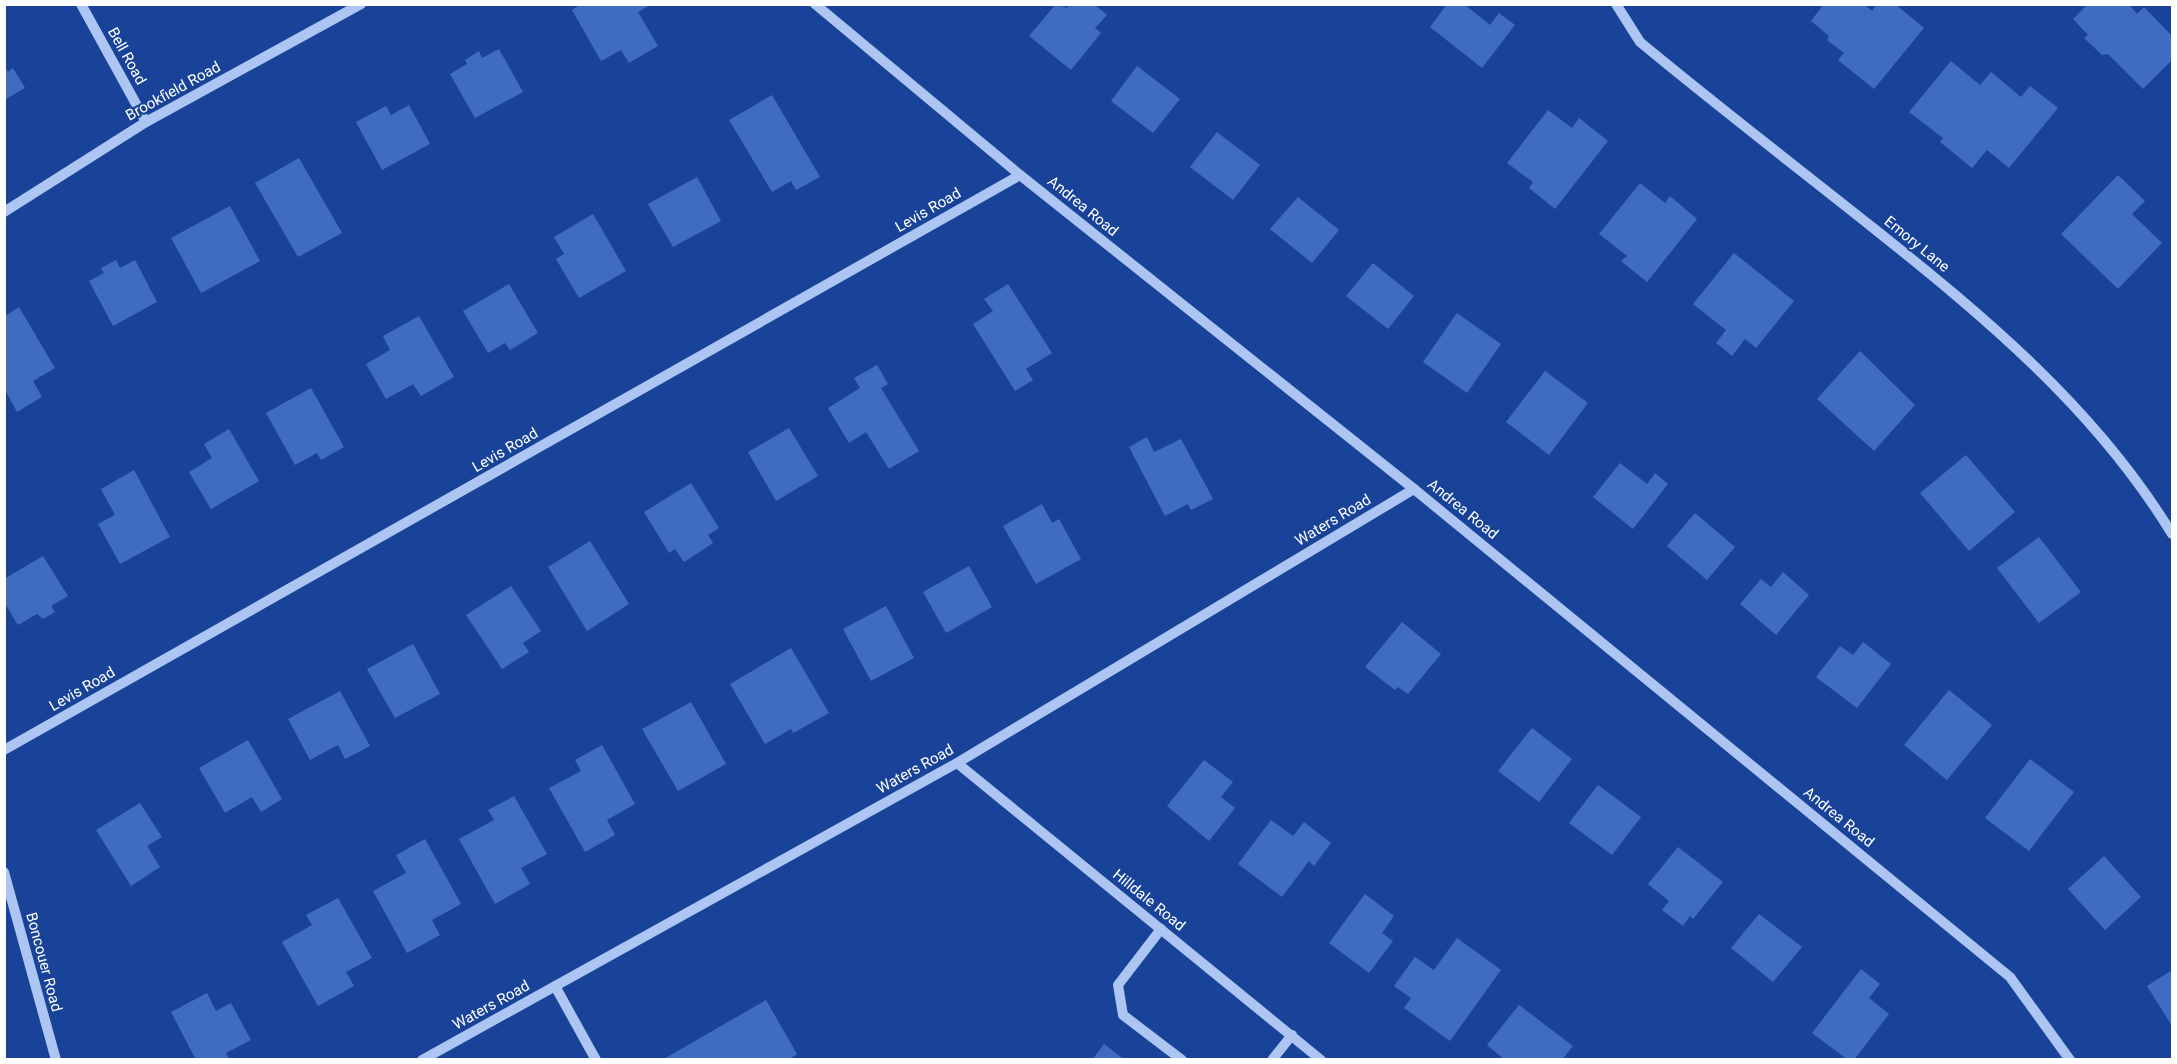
<svg xmlns="http://www.w3.org/2000/svg" width="2177" height="1064" font-family="Roboto,sans-serif">
	<rect width="100%" height="100%" fill="#184399"/>
	<g fill="#406cc0">
		<polygon points="581,4 652,4 638,12 658,46 629,63 621,50 601,61 572,10"/>
		<polygon points="1056,4 1067,8 1070,4 1094,4 1107,15 1095,28 1101,33 1071,70 1029,36"/>
		<polygon points="1447,4 1464,4 1490,25 1499,13 1515,25 1482,68 1430,27"/>
		<polygon points="1824,4 1864,4 1872,11 1877,4 1895,4 1924,28 1874,89 1838,60 1844,53 1827,40 1829,36 1811,21"/>
		<polygon points="2088,4 2129,4 2137,14 2144,7 2172,36 2172,60 2143,89 2108,54 2102,55 2084,38 2088,35 2073,19"/>
		<polygon points="499,49 523,92 475,118 450,74 467,64 465,60 479,51 482,58"/>
		<polygon points="1951,61 1980,85 1991,72 2021,97 2030,86 2058,108 2009,168 1987,150 1972,168 1940,142 1943,138 1909,112"/>
		<polygon points="4,65 8,72 13,68 25,88 4,100"/>
		<polygon points="1137,66 1180,99 1153,133 1111,101"/>
		<polygon points="772,95 820,177 796,190 791,181 772,192 729,120"/>
		<polygon points="409,105 430,144 382,170 356,122 386,106 391,115"/>
		<polygon points="1548,110 1572,128 1579,118 1608,141 1555,209 1529,188 1533,182 1507,163"/>
		<polygon points="1217,132 1260,165 1233,200 1190,167"/>
		<polygon points="299,158 342,233 298,257 255,183"/>
		<polygon points="2118,175 2145,201 2132,214 2162,243 2118,289 2061,234"/>
		<polygon points="697,177 721,221 673,247 648,204"/>
		<polygon points="1640,183 1665,203 1670,196 1697,219 1647,282 1621,261 1627,256 1599,234"/>
		<polygon points="1298,197 1339,230 1312,263 1270,229"/>
		<polygon points="230,206 260,261 201,293 171,238"/>
		<polygon points="593,214 626,271 579,298 556,259 564,254 554,237"/>
		<polygon points="1734,253 1794,301 1756,348 1745,339 1732,356 1716,343 1726,330 1693,304"/>
		<polygon points="116,260 120,268 135,260 157,302 113,326 89,281 104,273 101,268"/>
		<polygon points="1373,263 1414,296 1388,329 1346,296"/>
		<polygon points="509,284 538,333 510,350 505,343 488,353 463,311"/>
		<polygon points="1008,284 1052,353 1026,369 1033,380 1015,391 973,324 993,311 984,299"/>
		<polygon points="19,307 55,368 33,381 42,397 17,412 5,390 5,316"/>
		<polygon points="1457,313 1501,344 1467,393 1423,362"/>
		<polygon points="419,316 454,377 421,396 413,384 386,399 366,364 390,350 383,336"/>
		<polygon points="1860,351 1915,405 1874,451 1817,399"/>
		<polygon points="877,365 888,384 881,388 919,451 889,469 866,432 849,443 828,408 860,388 854,378"/>
		<polygon points="1545,371 1588,403 1549,455 1506,422"/>
		<polygon points="311,388 344,447 321,460 317,453 295,465 266,413"/>
		<polygon points="789,428 818,476 776,501 748,452"/>
		<polygon points="229,429 259,481 211,509 189,472 212,458 204,444"/>
		<polygon points="1147,437 1154,452 1181,439 1213,499 1191,510 1188,504 1165,516 1129,447"/>
		<polygon points="1966,455 2015,512 1969,551 1920,493"/>
		<polygon points="1620,463 1647,484 1655,473 1668,484 1633,529 1593,497"/>
		<polygon points="134,470 170,537 120,564 98,524 115,515 101,489"/>
		<polygon points="691,483 719,528 708,535 713,543 684,562 675,549 669,553 644,512"/>
		<polygon points="1042,504 1052,523 1059,519 1081,559 1036,584 1003,526"/>
		<polygon points="1695,513 1735,547 1707,580 1667,546"/>
		<polygon points="2039,537 2081,592 2039,623 1997,568"/>
		<polygon points="590,541 629,604 587,631 548,567"/>
		<polygon points="43,556 68,596 51,606 55,612 43,619 37,614 18,625 4,602 4,579"/>
		<polygon points="969,566 992,607 946,633 923,592"/>
		<polygon points="1783,572 1809,595 1776,635 1740,604 1761,579 1771,587"/>
		<polygon points="511,586 541,631 523,643 529,652 502,669 466,615"/>
		<polygon points="886,606 914,658 871,681 843,629"/>
		<polygon points="1402,622 1441,654 1408,694 1398,687 1395,690 1365,667"/>
		<polygon points="1863,642 1891,664 1857,708 1816,677 1840,646 1853,655"/>
		<polygon points="413,644 440,694 395,718 367,669"/>
		<polygon points="791,648 829,713 793,733 791,729 765,744 730,684"/>
		<polygon points="1949,690 1992,725 1947,780 1904,745"/>
		<polygon points="340,691 370,746 345,759 338,745 310,760 288,719"/>
		<polygon points="691,702 726,764 678,791 642,729"/>
		<polygon points="1532,728 1572,759 1539,802 1498,771"/>
		<polygon points="248,740 282,799 261,812 252,797 225,813 199,768"/>
		<polygon points="602,745 635,804 607,820 615,835 585,852 549,788 581,771 575,760"/>
		<polygon points="2030,759 2074,792 2029,851 1985,818"/>
		<polygon points="1204,760 1233,782 1221,797 1235,808 1209,841 1167,806"/>
		<polygon points="1598,785 1641,817 1612,855 1569,823"/>
		<polygon points="514,796 547,854 521,868 530,884 495,904 459,839 494,820 488,810"/>
		<polygon points="140,803 162,837 147,846 160,867 131,886 96,830"/>
		<polygon points="1271,820 1293,836 1304,822 1331,843 1314,866 1309,861 1282,897 1238,864"/>
		<polygon points="425,839 461,904 432,920 440,935 407,953 373,891 406,873 396,855"/>
		<polygon points="1678,847 1723,882 1693,919 1690,916 1683,926 1662,910 1669,901 1648,884"/>
		<polygon points="2104,856 2141,897 2105,930 2068,889"/>
		<polygon points="1365,894 1394,916 1382,933 1393,941 1369,973 1329,943"/>
		<polygon points="338,898 372,958 346,972 354,986 318,1006 282,942 312,925 306,915"/>
		<polygon points="1759,914 1802,947 1773,982 1731,948"/>
		<polygon points="1457,938 1501,970 1450,1041 1404,1008 1411,998 1394,986 1415,957 1434,970"/>
		<polygon points="1861,969 1880,984 1869,998 1889,1014 1854,1060 1848,1060 1812,1033"/>
		<polygon points="2172,970 2172,1026 2147,986"/>
		<polygon points="207,993 216,1011 231,1003 251,1040 226,1053 230,1060 196,1060 171,1012"/>
		<polygon points="766,1000 797,1054 788,1060 662,1060"/>
		<polygon points="1519,1005 1573,1046 1562,1060 1505,1060 1487,1045"/>
		<polygon points="1104,1044 1125,1060 1092,1060"/>
	</g>
	<g fill="none" stroke-linecap="round" stroke-linejoin="round">
		<g stroke="#acc5f2" stroke-width="10">
			<polyline points="81,4 146,122"/>
			<polyline points="815,4 1020,175 1414,489 2010,977 2070,1060"/>
			<path d="M1616 4 1640 42C1716 105 1794 165 1872 227 1985 317 2096 409 2172 534"/>
			<polyline points="4,212 146,122 361,4"/>
			<polyline points="4,750 1020,175"/>
			<polyline points="957,763 1321,1060"/>
			<polyline points="4,872 56,1060"/>
			<polyline points="1161,929 1118,985 1123,1015 1182,1060"/>
			<polyline points="555,986 596,1060"/>
			<polyline points="422,1060 957,763 1414,489"/>
			<polyline points="1272,1060 1292,1035"/>
		</g>
	</g>
	<g text-anchor="middle" stroke-width="4.5" stroke-linejoin="round" paint-order="stroke">
		<g font-size="15" fill="#fff" stroke="#184399">
			<text transform="translate(127 56) rotate(61)" y="5">Bell Road</text>
			<text transform="translate(173 91) rotate(-29)" y="5">Brookfield Road</text>
			<text transform="translate(1083 206) rotate(39)" y="5">Andrea Road</text>
			<text transform="translate(928 210) rotate(-30)" y="5">Levis Road</text>
			<text transform="translate(1917 244) rotate(39)" y="5">Emory Lane</text>
			<text transform="translate(505 450) rotate(-30)" y="5">Levis Road</text>
			<text transform="translate(1463 509) rotate(39)" y="5">Andrea Road</text>
			<text transform="translate(1333 520) rotate(-31)" y="5">Waters Road</text>
			<text transform="translate(82 689) rotate(-30)" y="5">Levis Road</text>
			<text transform="translate(915 769) rotate(-29)" y="5">Waters Road</text>
			<text transform="translate(1839 817) rotate(39)" y="5">Andrea Road</text>
			<text transform="translate(1149 900) rotate(39)" y="5">Hilldale Road</text>
			<text transform="translate(44 962) rotate(75)" y="5">Boncouer Road</text>
			<text transform="translate(491 1005) rotate(-29)" y="5">Waters Road</text>
		</g>
	</g>
	<rect width="2177" height="1064" fill="none" stroke="#ffffff" stroke-width="12"/>
</svg>
